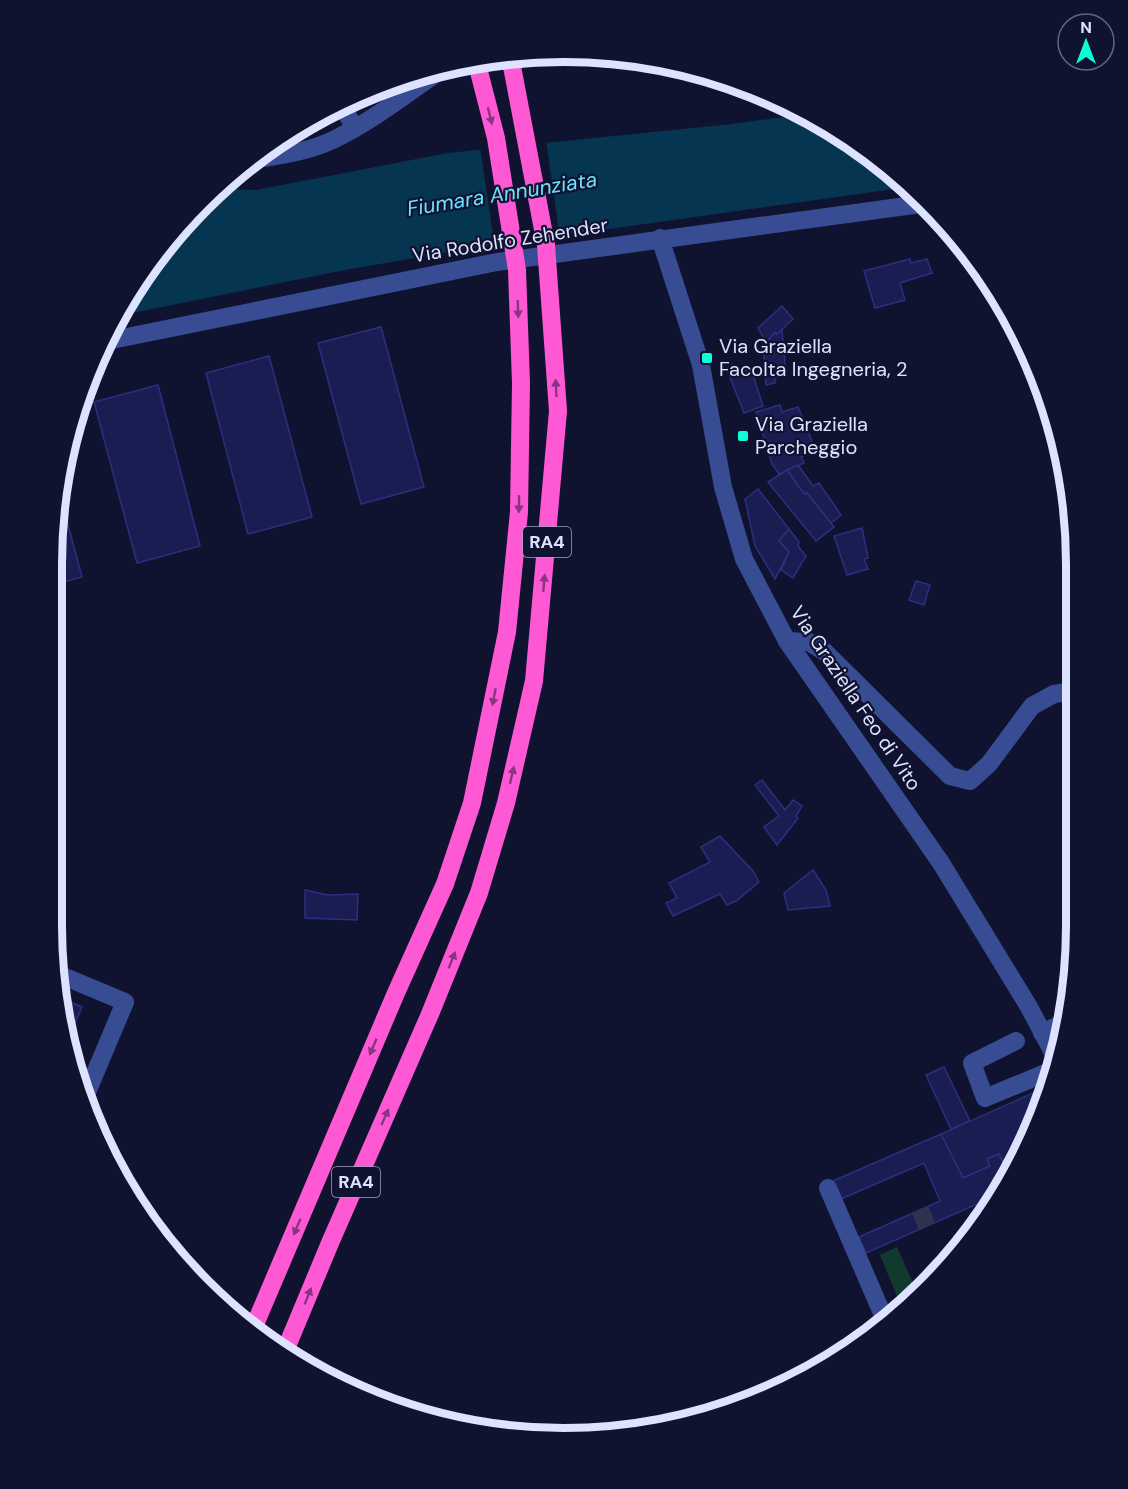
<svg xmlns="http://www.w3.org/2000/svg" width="1128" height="1489" font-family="'DM Sans',sans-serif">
	<rect width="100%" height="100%" fill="#10132f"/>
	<polygon fill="#12392e" points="897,1247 917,1292 901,1306 880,1255"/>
	<polygon fill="#063551" points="805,114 849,137 909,187 467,249 345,270 117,316 157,252 224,189 256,190 448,153 732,124"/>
	<polygon fill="#10132f" points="546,140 560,239 495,248 480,147"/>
	<g fill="#1a1d51" stroke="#2a307f" stroke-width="1.5">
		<polygon points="910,259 911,263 927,259 932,273 900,283 905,300 875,308 864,271"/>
		<polygon points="782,306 793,319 777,334 775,333 766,342 758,328"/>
		<polygon points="381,327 424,487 361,504 318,343"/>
		<polygon points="782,330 786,375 775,378 775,383 766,385 763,338 766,342 775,333 777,334"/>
		<polygon points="269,356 312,517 248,534 206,373"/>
		<polygon points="751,369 763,406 744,413 728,372 741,372"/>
		<polygon points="158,385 200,546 137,563 94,402"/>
		<polygon points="780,405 782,412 798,407 816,451 801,457 804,463 779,474 772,464 756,412"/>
		<polygon points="798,465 813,486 819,483 841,515 831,523 807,493 804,494 787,470"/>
		<polygon points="787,470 804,494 807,493 834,527 816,541 768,482"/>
		<polygon points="758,489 789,529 779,541 789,552 775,579 755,546 745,499"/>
		<polygon points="59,491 82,577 52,585 52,531"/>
		<polygon points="862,528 868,558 864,559 868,569 847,575 834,536"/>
		<polygon points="789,529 799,542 798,546 806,556 793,578 781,570 789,552 779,541"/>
		<polygon points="916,581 930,585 924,605 909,600"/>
		<polygon points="762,780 785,810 793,800 802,806 796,816 798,818 777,845 764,827 779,816 755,785"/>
		<polygon points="720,836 753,871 759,882 736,901 727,905 720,894 673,916 666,903 677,898 669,883 710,862 701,847"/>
		<polygon points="813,870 826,890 830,906 788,910 784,893"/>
		<polygon points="305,890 328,895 358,894 357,920 305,918"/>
		<polygon points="61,998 82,1007 68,1039 66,1038"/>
		<polygon points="944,1067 970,1121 951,1129 926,1075"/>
		<polygon points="1051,1085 1022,1152 1002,1161 999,1154 987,1159 990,1166 963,1178 941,1134"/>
		<polygon points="941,1134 963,1178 990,1166 987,1159 999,1154 1002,1161 1022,1152 1008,1182 1000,1194 866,1253 859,1237 940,1201 924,1163 841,1199 833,1181"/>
	</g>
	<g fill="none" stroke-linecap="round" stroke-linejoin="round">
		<polyline stroke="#2f324e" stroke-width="18" stroke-dasharray="18 9" stroke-linecap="butt" points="920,1210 927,1226"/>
		<g stroke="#374c92" stroke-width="18">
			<polyline points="341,104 355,128"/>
			<path d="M256 159C281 156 310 151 333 140 373 121 410 91 447 66"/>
			<polyline points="660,238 701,365 723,487 744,559 787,641 941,863 1029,1007 1057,1060"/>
			<polyline points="102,342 497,262 928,203"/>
			<polyline points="787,641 809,642 825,652 950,776 970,781 989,764 1032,706 1054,694 1073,691"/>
			<polyline points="58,974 125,1002 85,1097"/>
			<polyline points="1042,1033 1065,1022"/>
			<polyline points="1016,1041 972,1063 985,1098 1055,1069"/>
			<polyline points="828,1188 885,1320"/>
		</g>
		<g stroke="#ff58d5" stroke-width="18">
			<polyline points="253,1329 396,993 445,884 472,803 507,632 519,512 521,383 517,270 496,138 476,60"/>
			<polyline points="285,1351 330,1243 430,1014 479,893 506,803 534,681 558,411 546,245 510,56"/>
		</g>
	</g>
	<defs><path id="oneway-solid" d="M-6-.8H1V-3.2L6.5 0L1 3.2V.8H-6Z" transform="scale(1.5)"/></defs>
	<g fill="#883682">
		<use href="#oneway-solid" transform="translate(490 116) rotate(76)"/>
		<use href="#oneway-solid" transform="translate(518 309) rotate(88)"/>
		<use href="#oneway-solid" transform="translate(556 388) rotate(-93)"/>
		<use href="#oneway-solid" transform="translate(519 504) rotate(91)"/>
		<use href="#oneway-solid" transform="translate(544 583) rotate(-85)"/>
		<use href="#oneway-solid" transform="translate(494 697) rotate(101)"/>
		<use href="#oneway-solid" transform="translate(512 775) rotate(-77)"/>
		<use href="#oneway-solid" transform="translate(452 960) rotate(-68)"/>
		<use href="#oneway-solid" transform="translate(373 1047) rotate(113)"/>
		<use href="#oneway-solid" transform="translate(385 1117) rotate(-66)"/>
		<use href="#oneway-solid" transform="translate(297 1227) rotate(113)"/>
		<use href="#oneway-solid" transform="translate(308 1296) rotate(-68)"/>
	</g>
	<g fill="#09ffd6" stroke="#10132f" stroke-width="2">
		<rect x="701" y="352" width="12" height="12" rx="3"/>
		<rect x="737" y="430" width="12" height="12" rx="3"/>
	</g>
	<g text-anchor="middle" stroke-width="4.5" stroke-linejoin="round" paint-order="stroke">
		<g fill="#10132f" stroke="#a0a4c1" stroke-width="1.5">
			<rect x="523" y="527" width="48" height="30" rx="4.5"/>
			<rect x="332" y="1167" width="48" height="30" rx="4.5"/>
		</g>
		<g font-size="18" font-weight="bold" fill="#dde2ff">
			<text x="547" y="548">RA4</text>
			<text x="356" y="1188">RA4</text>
		</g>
		<g font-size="20" fill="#dde2ff" stroke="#10132f">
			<text transform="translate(510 240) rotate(-9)" y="7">Via Rodolfo Zehender</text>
			<text transform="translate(856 698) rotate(56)" y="7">Via Graziella Feo di Vito</text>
		</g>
		<g font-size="20" fill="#dde2ff" stroke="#10132f" text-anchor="start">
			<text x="719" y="353">Via Graziella<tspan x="719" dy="23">Facolta Ingegneria, 2</tspan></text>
			<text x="755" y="431">Via Graziella<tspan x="755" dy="23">Parcheggio</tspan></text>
		</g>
		<g font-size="21" font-style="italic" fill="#6be2ff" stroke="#10132f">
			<text transform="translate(502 194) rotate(-9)" y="7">Fiumara Annunziata</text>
		</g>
	</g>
	<path d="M0 0H1128V1489H0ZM564 62H564A502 502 0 0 1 1066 564V926A502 502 0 0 1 564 1428H564A502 502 0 0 1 62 926V564A502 502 0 0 1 564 62Z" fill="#10132f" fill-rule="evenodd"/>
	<path fill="none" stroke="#dde2ff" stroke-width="8" d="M564 62H564A502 502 0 0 1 1066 564V926A502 502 0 0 1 564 1428H564A502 502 0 0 1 62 926V564A502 502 0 0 1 564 62Z"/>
	<g transform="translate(1086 42)"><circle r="28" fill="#10132f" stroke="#626682" stroke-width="1.5"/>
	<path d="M0-4.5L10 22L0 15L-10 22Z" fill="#09ffd6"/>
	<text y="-9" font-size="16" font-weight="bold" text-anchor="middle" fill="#dde2ff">N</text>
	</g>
</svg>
